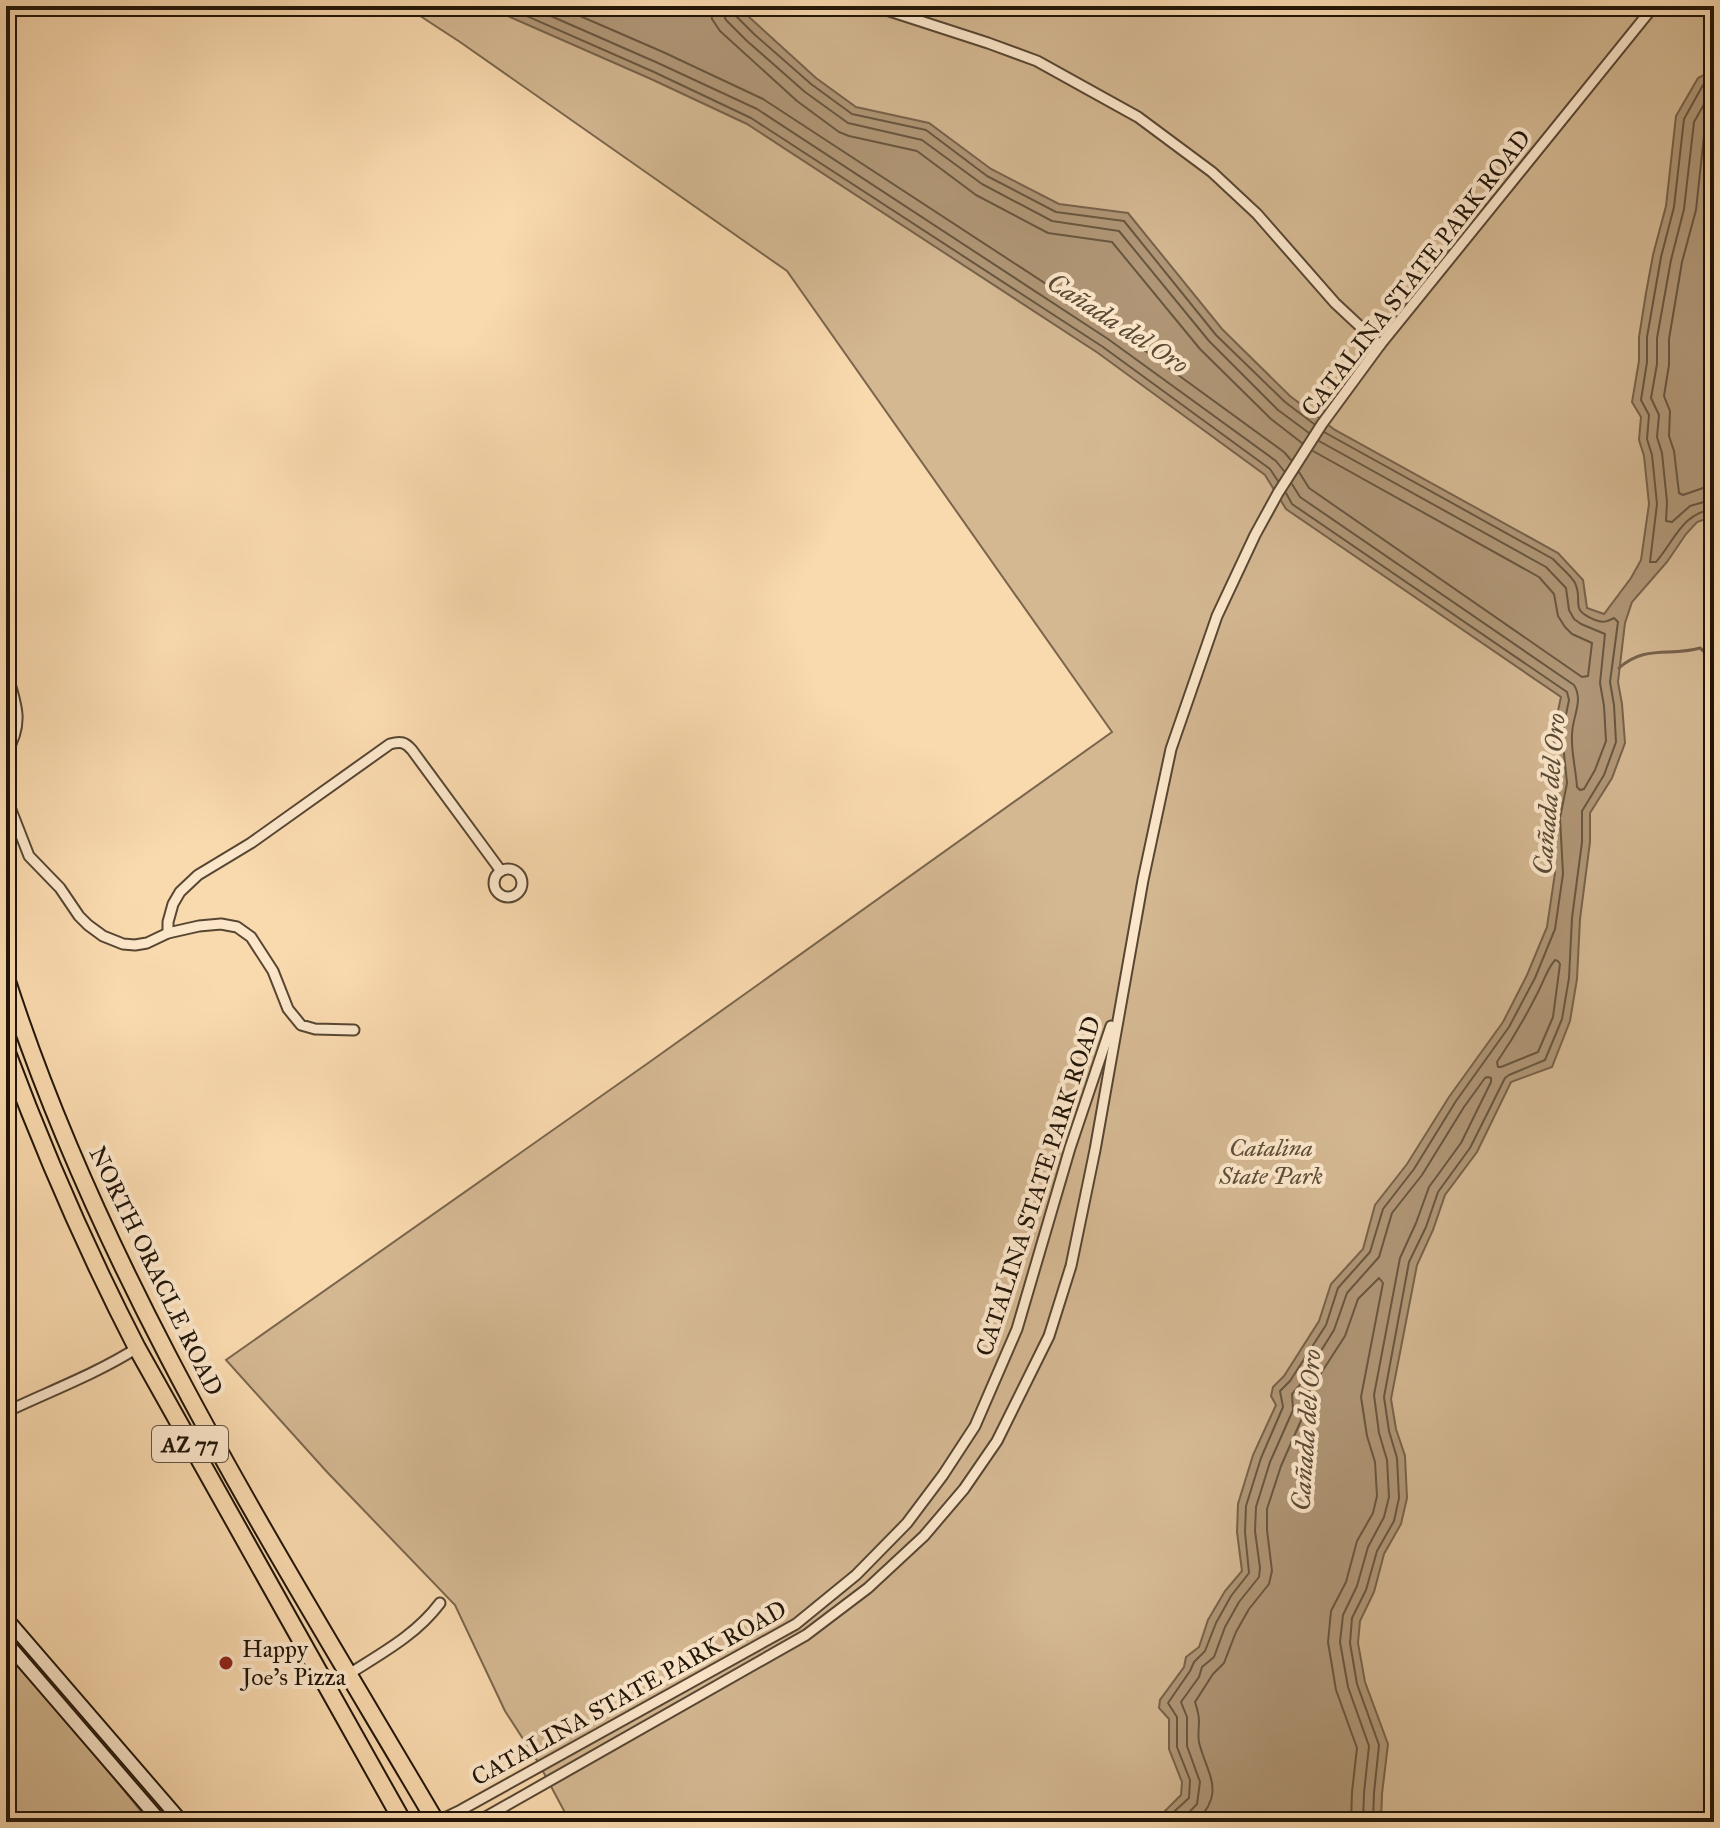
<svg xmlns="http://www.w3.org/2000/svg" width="1720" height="1828" font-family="'IM FELL Great Primer',serif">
	<rect width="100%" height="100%" fill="#f9d9ae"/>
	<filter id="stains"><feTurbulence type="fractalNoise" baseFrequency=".0025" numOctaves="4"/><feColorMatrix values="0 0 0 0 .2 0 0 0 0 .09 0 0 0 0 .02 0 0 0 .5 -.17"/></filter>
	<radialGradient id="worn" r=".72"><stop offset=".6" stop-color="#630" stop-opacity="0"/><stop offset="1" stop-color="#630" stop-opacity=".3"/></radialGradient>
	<g fill="#d4b892" stroke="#7a664d" stroke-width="2">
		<polygon points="405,6 1714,6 1714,1822 570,1822 538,1762 505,1711 455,1605 327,1472 226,1360 651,1061 1112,732 787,271 460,42"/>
		<polygon points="6,1653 77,1733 150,1822 6,1822"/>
	</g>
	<polygon fill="#b09676" stroke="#77624a" stroke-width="2" points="485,6 737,6 816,78 856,107 929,123 991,169 1059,204 1128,213 1222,329 1290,396 1335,430 1558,553 1583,580 1587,608 1604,614 1631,578 1641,560 1649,504 1644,456 1639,440 1641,417 1632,402 1639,361 1639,337 1646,293 1653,255 1666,206 1676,116 1698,78 1706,74 1714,58 1714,516 1697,522 1686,534 1667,562 1632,602 1625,623 1618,682 1622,704 1625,743 1612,778 1590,813 1590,842 1580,919 1577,979 1570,1021 1552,1067 1511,1082 1477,1152 1445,1195 1433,1230 1417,1265 1391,1399 1396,1429 1405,1456 1407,1498 1401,1524 1384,1554 1374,1592 1360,1621 1358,1643 1365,1682 1388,1744 1382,1794 1381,1822 1081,1822 1107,1812 1164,1812 1181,1795 1182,1782 1169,1749 1169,1719 1159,1708 1160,1700 1184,1667 1186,1657 1199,1647 1208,1620 1225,1591 1242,1571 1237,1532 1238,1504 1253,1455 1276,1405 1271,1396 1273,1387 1284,1376 1319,1321 1331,1284 1363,1249 1375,1205 1407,1164 1449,1097 1503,1022 1527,975 1547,927 1555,873 1552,818 1559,783 1553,734 1561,697 1286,509 1265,475 1098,353 747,124 651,79"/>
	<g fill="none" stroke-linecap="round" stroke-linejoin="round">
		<g stroke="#68563f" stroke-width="2">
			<polyline points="504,6 654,72 751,118 1103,347 1270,469 1278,481"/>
			<polyline points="528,6 658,63 757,109 1108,339 1276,461 1284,471"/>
			<polyline points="557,6 663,52 763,99 1115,329 1284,452 1291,460"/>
			<polyline points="710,6 712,19 720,31 797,101 839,132 849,136 917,151 976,195 1048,233 1112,242 1200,349 1271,419 1302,443"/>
			<polyline points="722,6 723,13 726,20 747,41 805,92 848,123 922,140 982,184 1052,221 1119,231 1209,341 1278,410 1309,433"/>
			<polyline points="732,6 734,14 754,34 811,84 852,114 926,130 987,176 1056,212 1124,221 1216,335 1285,402 1314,424"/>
			<path d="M1714 76 1703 85 1684 119 1674 207 1661 257 1647 337V362L1641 400 1649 415 1647 439 1652 455 1657 504 1650 562H1656C1675 540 1682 513 1714 509"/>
			<polyline points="1714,90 1711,92 1694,122 1684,209 1671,260 1657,338 1657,364 1651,398 1659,415 1657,437 1662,453 1667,502 1666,521 1672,522 1690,506 1714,499"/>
			<polyline points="1714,111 1705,126 1696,210 1682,262 1669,339 1669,365 1664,396 1670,411 1669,436 1674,451 1679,493 1683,495 1703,488 1714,487"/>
			<path d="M1324 432 1553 559C1559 566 1571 575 1575 583 1584 602 1568 609 1595 620 1603 623 1606 622 1614 618L1618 622 1610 682 1614 705 1616 742 1604 775 1582 811V842L1572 918 1569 978 1562 1019 1545 1060 1509 1075 1505 1078 1470 1148 1438 1192 1426 1227 1409 1262 1384 1397 1389 1431 1397 1458 1399 1498 1394 1521 1377 1551 1366 1590 1352 1618 1350 1643 1357 1684 1379 1745 1374 1793 1373 1822"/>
			<polyline points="1299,472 1309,488 1582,677 1588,676 1592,643 1572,634 1565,627 1558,616 1554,594 1539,577 1313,451"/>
			<path d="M1292 484 1300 497 1574 685C1584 701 1572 717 1572 735 1571 752 1576 770 1577 787L1580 790 1584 789 1595 770 1606 741 1604 706 1600 683 1605 634 1581 624 1574 619 1569 610 1566 588 1546 567 1319 441"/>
			<path d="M1555 960 1558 961 1560 964 1553 1017 1538 1052 1501 1067H1498L1497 1062C1512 1040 1525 1018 1537 994 1543 983 1547 969 1555 960Z"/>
			<polyline points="1102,1822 1109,1820 1166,1819 1189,1798 1190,1780 1177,1747 1177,1717 1168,1703 1190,1671 1194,1662 1205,1651 1216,1623 1231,1596 1249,1573 1245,1532 1246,1506 1261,1458 1283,1407 1280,1391 1290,1381 1326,1325 1338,1288 1370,1252 1383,1209 1414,1169 1456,1101 1509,1027 1535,978 1555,929 1563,874 1560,818 1567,783 1562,734 1569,700 1567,692 1292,504 1286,493"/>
			<polyline points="1180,1822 1197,1804 1200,1782 1187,1746 1187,1717 1181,1702 1199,1677 1202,1667 1214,1657 1225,1627 1239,1602 1259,1577 1260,1568 1255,1531 1256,1507 1270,1462 1293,1410 1292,1394 1299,1386 1334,1330 1347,1293 1379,1257 1392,1213 1422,1175 1464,1107 1485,1078 1488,1077 1491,1078 1491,1082 1461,1143 1429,1187 1416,1223 1400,1258 1374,1395 1379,1433 1387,1460 1389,1497 1384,1517 1368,1547 1357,1586 1343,1615 1340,1642 1348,1687 1369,1746 1364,1793 1363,1822"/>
			<path d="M1196 1822C1225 1793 1209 1777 1200 1746 1197 1738 1199 1729 1199 1721 1199 1714 1197 1708 1195 1702L1213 1674 1224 1663 1236 1632 1249 1609 1269 1584 1272 1571 1267 1530V1509L1281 1466 1303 1416 1305 1398 1345 1336 1358 1299 1379 1278 1383 1283 1361 1397 1367 1436 1375 1462 1377 1496 1373 1513 1357 1541 1346 1582 1331 1611 1328 1642 1336 1690 1357 1748 1352 1792 1351 1822"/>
		</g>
		<path stroke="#77624a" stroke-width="3" d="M1619 668C1646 644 1670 657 1700 648L1714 660"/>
		<defs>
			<g id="street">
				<polyline points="874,6 988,43 1037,61 1138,117 1212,172 1257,214 1335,303 1380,345"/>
				<path d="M6 671C16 703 25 723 6 753"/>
				<polyline points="6,797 29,856 60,888 79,916 88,925 103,936 123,944 135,945 147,943 168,933 199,926 221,924 237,927 251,937 273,971 288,1009 301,1025 315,1029 354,1030"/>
				<circle cx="508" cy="883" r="14"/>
				<path d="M168 933V922L173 904 180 892 198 875 251 843 390 744C401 741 405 742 412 750L501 871"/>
				<path d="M6 1412C50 1391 96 1374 137 1348"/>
				<path d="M349 1674C382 1653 416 1635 440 1603"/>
				<polyline points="436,1822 461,1810 796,1624 856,1575 907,1523 943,1475 975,1426 1017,1329 1070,1148 1111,1026"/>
				<polyline points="477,1822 806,1635 868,1588 924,1536 964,1489 997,1441 1049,1336 1071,1266 1095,1150 1143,880 1171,749 1217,616 1255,535 1278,493 1322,424 1380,345 1654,6"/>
			</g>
			<g id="secondary">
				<polyline points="6,1618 182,1822"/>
				<polyline points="6,1642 161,1822"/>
			</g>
			<g id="highway">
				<path d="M6 978C103 1280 276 1550 436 1822"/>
				<path d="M6 1050C44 1152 87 1251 137 1348L403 1822"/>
			</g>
		</defs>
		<use href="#street" stroke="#574632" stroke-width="13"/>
		<use href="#secondary" stroke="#211508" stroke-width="16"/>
		<use href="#highway" stroke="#211508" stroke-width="20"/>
		<use href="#street" stroke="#fbe6ca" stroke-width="9"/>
		<use href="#secondary" stroke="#fbe6ca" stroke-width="12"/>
		<use href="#highway" stroke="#f9d9ae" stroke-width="16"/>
	</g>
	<circle fill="#8f2418" stroke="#fbe6ca" stroke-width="3" cx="226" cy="1663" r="8"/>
	<g text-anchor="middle" stroke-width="8" stroke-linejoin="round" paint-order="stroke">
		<rect fill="#fbe6ca" stroke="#625442" stroke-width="2" x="152" y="1426" width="76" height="36" rx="6"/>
		<g font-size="22" font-weight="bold" fill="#211508">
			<text x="190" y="1452">AZ 77</text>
		</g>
		<g font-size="24" fill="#211508" stroke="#fbe6ca">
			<text transform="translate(1416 273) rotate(-52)" y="8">CATALINA STATE PARK ROAD</text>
			<text transform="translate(1038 1186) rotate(-72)" y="8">CATALINA STATE PARK ROAD</text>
			<text transform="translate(156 1271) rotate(64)" y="8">NORTH ORACLE ROAD</text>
			<text transform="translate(629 1693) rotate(-29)" y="8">CATALINA STATE PARK ROAD</text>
		</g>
		<g font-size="24" font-style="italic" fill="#604e38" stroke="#fbe6ca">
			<text x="1271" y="1156">Catalina<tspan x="1271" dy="28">State Park</tspan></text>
		</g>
		<g font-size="24" fill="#211508" stroke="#fbe6ca" text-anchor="start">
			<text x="242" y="1657">Happy<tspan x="242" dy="28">Joe's Pizza</tspan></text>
		</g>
		<g font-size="26" font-style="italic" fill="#5a4934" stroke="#fbe6ca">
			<text transform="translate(1118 323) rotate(33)" y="9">Cañada del Oro</text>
			<text transform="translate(1549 794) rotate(-85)" y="9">Cañada del Oro</text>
			<text transform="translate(1306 1430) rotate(-86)" y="9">Cañada del Oro</text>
		</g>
	</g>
	<rect width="1720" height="1828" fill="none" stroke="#f9d9ae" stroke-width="32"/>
	<rect x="8" y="8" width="1704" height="1812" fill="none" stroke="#211508" stroke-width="4"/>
	<rect x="16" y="16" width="1688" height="1796" fill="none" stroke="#211508" stroke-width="2"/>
	<rect width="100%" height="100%" filter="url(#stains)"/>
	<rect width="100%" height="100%" fill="url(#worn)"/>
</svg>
